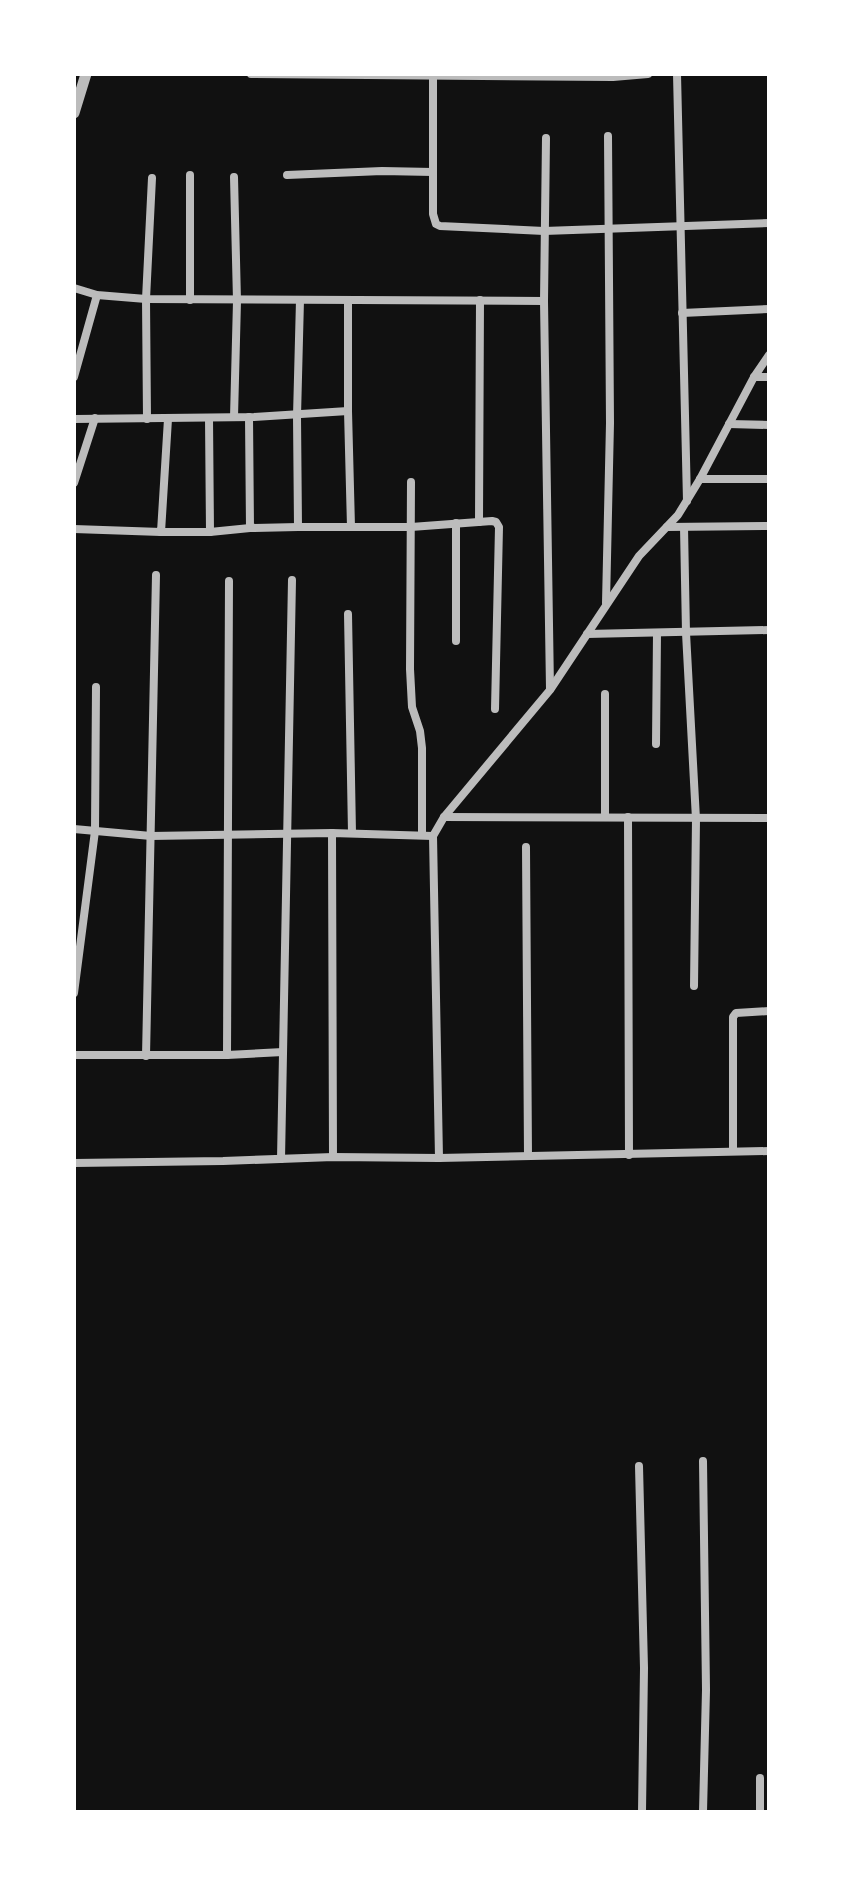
<svg xmlns="http://www.w3.org/2000/svg" width="843" height="1886" font-family="'Roboto Serif',serif">
	<rect width="100%" height="100%" fill="#111"/>
	<g fill="none" stroke-linecap="round" stroke-linejoin="round">
		<g stroke="#bcbcbc" stroke-width="8">
			<polyline points="251,74 613,77 648,74"/>
			<polyline points="433,74 433,214 436,224 440,226 544,231 769,223"/>
			<polyline points="677,74 687,501"/>
			<polyline points="546,138 544,301 550,689"/>
			<polyline points="287,175 382,171 433,172"/>
			<polyline points="74,288 97,295 146,299 544,301"/>
			<polyline points="190,300 190,175"/>
			<polyline points="348,300 348,411 351,527"/>
			<polyline points="682,313 769,309"/>
			<polyline points="74,377 97,295"/>
			<polyline points="754,377 769,377"/>
			<polyline points="234,417 237,301 234,177"/>
			<polyline points="249,417 250,528"/>
			<polyline points="209,418 210,532"/>
			<polyline points="74,419 254,417 348,411"/>
			<polyline points="147,419 146,299 152,178"/>
			<polyline points="729,424 769,425"/>
			<polyline points="700,479 769,479"/>
			<polyline points="411,482 410,669 412,707 420,731 422,748 422,835"/>
			<polyline points="74,483 95,418"/>
			<polyline points="479,522 480,300"/>
			<polyline points="456,523 456,641"/>
			<polyline points="298,527 297,416 300,300"/>
			<polyline points="667,527 769,526"/>
			<polyline points="684,527 686,633 696,819 694,986"/>
			<polyline points="74,529 161,532 168,419"/>
			<polyline points="161,532 210,532 250,528 298,527 411,527 492,521 496,522 499,527 495,709"/>
			<polyline points="606,603 610,423 608,136"/>
			<polyline points="348,614 352,833"/>
			<polyline points="587,634 769,630"/>
			<polyline points="656,744 657,633"/>
			<polyline points="444,817 769,818"/>
			<polyline points="605,817 605,694"/>
			<polyline points="628,817 629,1155"/>
			<polyline points="74,829 151,836 332,833 433,836"/>
			<polyline points="332,833 333,1157"/>
			<polyline points="526,847 528,1156"/>
			<polyline points="74,993 95,831 96,687"/>
			<polyline points="74,1055 227,1055 283,1052"/>
			<polyline points="227,1055 229,581"/>
			<polyline points="146,1056 156,575"/>
			<polyline points="733,1151 733,1017 736,1013 769,1011"/>
			<polyline points="439,1158 433,836 444,817 550,690 639,556 678,515 700,479 754,377 769,355"/>
			<polyline points="281,1159 292,580"/>
			<polyline points="74,1163 223,1161 333,1157 439,1158 769,1151"/>
			<polyline points="639,1466 644,1668 642,1812"/>
			<polyline points="760,1778 760,1812"/>
			<polyline points="703,1812 706,1690 703,1461"/>
		</g>
		<polyline stroke="#bcbcbc" stroke-width="11" points="74,113 86,74"/>
	</g>
	<rect width="843" height="1886" fill="none" stroke="#ffffff" stroke-width="152"/>
</svg>
